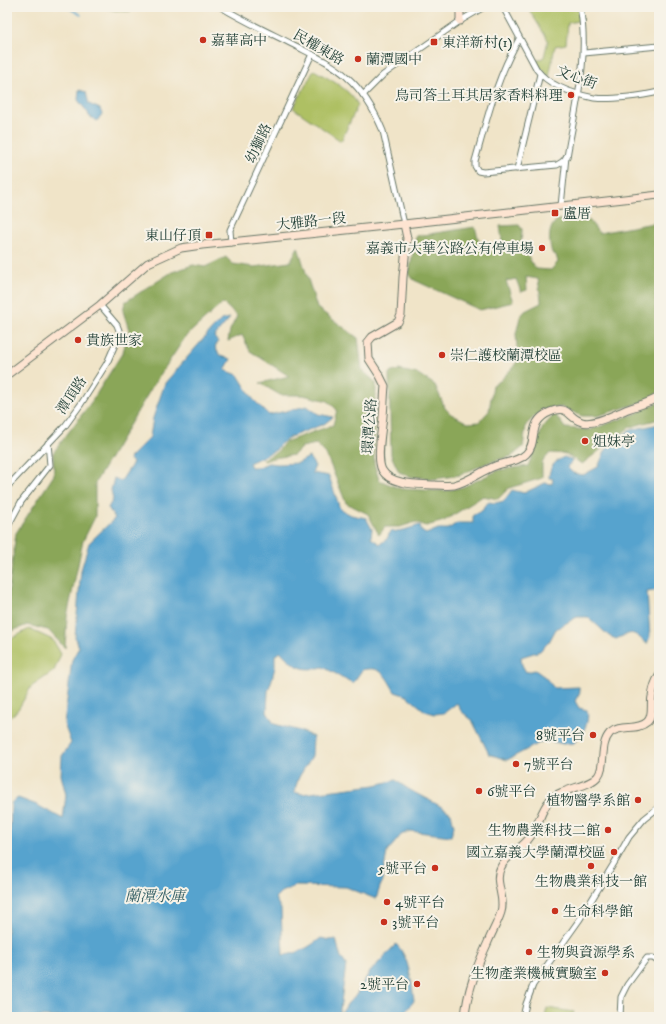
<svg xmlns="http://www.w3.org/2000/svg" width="666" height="1024" font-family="'IM FELL DW Pica','Noto Serif TC',serif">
	<rect width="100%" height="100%" fill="#f7f3e8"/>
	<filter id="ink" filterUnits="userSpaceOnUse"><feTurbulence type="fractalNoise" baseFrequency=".025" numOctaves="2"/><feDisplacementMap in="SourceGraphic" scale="8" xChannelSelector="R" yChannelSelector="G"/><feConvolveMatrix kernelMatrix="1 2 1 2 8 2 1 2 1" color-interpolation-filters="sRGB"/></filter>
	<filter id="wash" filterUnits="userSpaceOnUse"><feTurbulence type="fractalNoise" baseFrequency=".012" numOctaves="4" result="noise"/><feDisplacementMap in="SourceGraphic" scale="16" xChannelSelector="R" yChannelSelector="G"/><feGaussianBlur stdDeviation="0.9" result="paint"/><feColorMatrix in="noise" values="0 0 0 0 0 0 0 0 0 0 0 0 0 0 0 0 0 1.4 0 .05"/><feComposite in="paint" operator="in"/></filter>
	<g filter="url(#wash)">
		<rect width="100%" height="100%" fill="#f0e4c8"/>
		<g fill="#aec063" stroke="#667e4c">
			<path d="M99 7H139C128 16 112 9 99 7Z"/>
			<polygon points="530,7 580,7 583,20 568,23 566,44 555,46 549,77 535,62 544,57 548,40 528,8"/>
			<path d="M314 70C329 79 350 89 358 105L341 141 293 108Z"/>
			<polygon points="29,629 53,640 61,654 54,671 31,687 19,708 13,715 7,718 7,641"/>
			<polygon points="547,1008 574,1012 573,1015 571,1017 545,1017"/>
		</g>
		<g fill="#8aa659" stroke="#547246">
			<path d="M557 220H589L599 233 659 222V392L646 401 597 416H582L561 407 551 408 537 414 526 425 523 447 512 456 487 463 460 475 435 479 412 477 399 472 391 455 389 373 399 370 418 374 435 385 445 408 451 414 468 423 479 422 489 411 493 385 500 381 514 366 518 360 516 334 520 317 525 311 541 303V300L538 279 526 277 527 290 521 292 516 279 506 281 513 302 480 310 414 280 409 274 416 236 475 227 482 252C505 253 503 246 500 226L519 225 522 229 521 246 536 269 551 270 558 262 556 255 552 253C549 242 547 229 557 220Z"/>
			<polygon points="298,247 317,308 358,338 362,370 376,383 374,463 379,480 401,489 445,491 463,487 499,470 528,466 543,427 555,414 565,428 590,430 635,414 659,402 659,419 630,427 582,464 566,454 550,453 542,462 542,478 509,488 498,499 483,496 444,521 426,526 416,522 400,527 385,527 379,535 368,514 346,503 326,454 316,444 302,447 294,455 273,458 264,461 264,459 277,452 285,442 333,425 337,410 328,401 303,395 280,395 260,383 289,376 250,351 242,335 228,341 230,330 237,316 223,303 186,336 152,387 95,483 95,517 83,541 67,617 65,648 48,630 27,625 7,633 7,604 16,533 54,475 53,453 92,401 123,352 129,330 123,311 125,302 172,272 193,265 205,267 226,257 233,264 254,267 290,262"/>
		</g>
		<g fill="#56a3ce" stroke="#3a7081">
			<polygon points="79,90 86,92 89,104 100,109 102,114 97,121 89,116 88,113 78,100"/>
			<path d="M230 318 214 337 218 342 215 347 220 356 231 359 225 370 238 375 253 399 269 415 307 406 318 414 333 417 324 424 290 437 279 445 276 450 249 463 251 467H259L268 463 278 464 298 463 309 457 315 466 312 473 329 476 340 509 351 515 366 518 372 529 371 538 380 544 387 539 390 532 404 530 420 525 421 531 426 534 438 529H448L457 523H473V515L483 510 484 506 489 502 495 503 504 501 512 490 524 493 545 483 552 484 553 479 549 478C549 467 555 461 564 457L573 460 567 467 573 473 583 475 598 467 605 451 615 440 631 430 659 424V590L647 592 650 636 647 644C632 631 634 631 616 639L609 636 588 617H577L556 629 549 642 540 651 521 657 522 665 526 672 535 670 545 677 554 688 579 687 580 692 575 701 579 708 587 710C590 723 583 733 574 743L563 744 545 740 507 760 489 754 472 720 461 711 457 703 444 713 435 714 425 711 407 696 395 692C386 677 382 665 362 670L353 683 323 667C302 672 295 667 281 652L275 655V667L272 679 268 691 267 712 274 724 301 731 313 737 312 756 299 777 294 792 302 794 375 785 396 780C412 794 433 800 451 813L454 826 451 836 410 831 401 835 387 852 382 881 376 899 346 887 295 886 281 892 275 898 281 909 283 955C299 954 309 947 321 938L329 940 336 939 340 955 346 965 339 1017 348 1003 356 995 369 973 396 944C409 956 412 983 414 1001L402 1015 403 1017H7V838L10 835 11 803 18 798 37 805 63 819 66 795 61 775 62 756 71 743 64 724 72 660 79 647 75 637 81 570 89 543 115 518 108 508 113 499 111 490 114 478 121 481 133 463 129 458 150 437 153 418 165 383 212 329 221 320Z"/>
		</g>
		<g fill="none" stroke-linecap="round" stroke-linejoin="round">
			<polyline stroke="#56a3ce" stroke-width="1.5" points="67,7 81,15"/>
		</g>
	</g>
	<g filter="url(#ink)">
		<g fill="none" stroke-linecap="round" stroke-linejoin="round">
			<defs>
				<g id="street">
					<path d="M221 7C244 21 268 32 292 44 311 54 332 63 347 77 363 91 375 112 383 131L404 224"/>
					<path d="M503 7 537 70C549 86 575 94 594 98 611 100 642 96 659 92"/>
					<path d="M519 39C497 76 487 119 475 161V166L478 171 483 172 557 165 562 162 567 157C575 108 590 57 580 7"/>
					<polyline points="584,53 659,46"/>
					<polyline points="363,95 383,75 460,21 484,7"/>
					<polyline points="517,169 540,74"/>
					<polyline points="561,206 566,157"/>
					<polyline points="231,243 230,230 312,54"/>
					<polyline points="7,487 65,426 81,404 107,363 120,333 117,325 100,305"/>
					<polyline points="7,528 21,502 50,465 48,443"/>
					<polyline points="523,1017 526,1004 533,985 580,919 616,860 629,837 644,819 659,807"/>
					<polyline points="620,1017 621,997 627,985 647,958 653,958 659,962"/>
				</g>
				<g id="secondary">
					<polyline points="460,7 460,21"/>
					<path d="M404 224 407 238 403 277 401 315 398 322 372 337 368 342 369 359 380 376 385 386C384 396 384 406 383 416 382 430 376 458 382 470 391 486 420 484 436 485 441 485 448 486 454 485 468 482 481 471 495 466 505 462 518 462 526 454 539 442 526 422 550 412 569 404 568 418 582 422 594 426 617 413 628 409 639 405 649 403 659 397"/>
					<polyline points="7,375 100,305 148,263 181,248 202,245 404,224 659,195"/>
					<path d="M465 1017C467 991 477 966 488 942 492 932 498 922 501 912 506 896 493 882 501 867 507 854 522 849 530 837 539 826 540 811 550 800 563 787 589 788 598 776 606 766 599 745 610 733 620 724 637 731 647 722 654 716 650 704 652 696 653 689 655 682 659 676"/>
				</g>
			</defs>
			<use href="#street" stroke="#687768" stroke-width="7"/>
			<use href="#secondary" stroke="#687768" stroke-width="9"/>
			<use href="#street" stroke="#fff" stroke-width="5"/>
			<use href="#secondary" stroke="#fde4d1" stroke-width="7"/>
		</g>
	</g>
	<g fill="#c8321e" stroke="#f7f3e8" stroke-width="1.5">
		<circle cx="203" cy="40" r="4"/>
		<rect x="430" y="38" width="8" height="8" rx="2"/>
		<circle cx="358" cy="59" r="4"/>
		<circle cx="571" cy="95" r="4"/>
		<rect x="551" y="209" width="8" height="8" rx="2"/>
		<rect x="205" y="231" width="8" height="8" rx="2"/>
		<circle cx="542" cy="248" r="4"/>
		<circle cx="78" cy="340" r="4"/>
		<circle cx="442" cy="355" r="4"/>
		<circle cx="585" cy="441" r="4"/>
		<circle cx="593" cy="735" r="4"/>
		<circle cx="516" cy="764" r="4"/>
		<circle cx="479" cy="791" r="4"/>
		<circle cx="638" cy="800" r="4"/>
		<circle cx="608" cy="830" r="4"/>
		<circle cx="614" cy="852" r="4"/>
		<circle cx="591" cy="866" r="4"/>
		<circle cx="435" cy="868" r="4"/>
		<circle cx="387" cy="902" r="4"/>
		<circle cx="555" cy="911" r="4"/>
		<circle cx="384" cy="922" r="4"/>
		<circle cx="529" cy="952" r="4"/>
		<circle cx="605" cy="973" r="4"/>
		<circle cx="417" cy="984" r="4"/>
	</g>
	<g text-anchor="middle" stroke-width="4" stroke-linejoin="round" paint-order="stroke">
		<g font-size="14" fill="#1f3d34" stroke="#f7f3e8" text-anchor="start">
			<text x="211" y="45">嘉華高中</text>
			<text x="442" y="47">東洋新村(1)</text>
			<text x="366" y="64">蘭潭國中</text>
			<text x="563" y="100" text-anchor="end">烏司答土耳其居家香料料理</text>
			<text x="563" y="218">盧厝</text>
			<text x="201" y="240" text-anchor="end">東山仔頂</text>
			<text x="534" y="253" text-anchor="end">嘉義市大華公路公有停車場</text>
			<text x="86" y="345">貴族世家</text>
			<text x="450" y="360">崇仁護校蘭潭校區</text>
			<text x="593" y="446">姐妹亭</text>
			<text x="585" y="740" text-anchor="end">8號平台</text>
			<text x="524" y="769">7號平台</text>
			<text x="487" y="796">6號平台</text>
			<text x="630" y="805" text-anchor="end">植物醫學系館</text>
			<text x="600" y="835" text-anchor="end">生物農業科技二館</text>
			<text x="606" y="857" text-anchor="end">國立嘉義大學蘭潭校區</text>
			<text x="427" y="873" text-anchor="end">5號平台</text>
			<text x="591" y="886" text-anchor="middle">生物農業科技一館</text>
			<text x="395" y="907">4號平台</text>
			<text x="563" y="916">生命科學館</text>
			<text x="392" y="927">3號平台</text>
			<text x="537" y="957">生物與資源學系</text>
			<text x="597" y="978" text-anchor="end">生物產業機械實驗室</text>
			<text x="409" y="989" text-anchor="end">2號平台</text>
		</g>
		<g font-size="14" fill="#1f3d34" stroke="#f7f3e8">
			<text transform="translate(319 47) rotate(30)" y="5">民權東路</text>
			<text transform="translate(577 77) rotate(20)" y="5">文心街</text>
			<text transform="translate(258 143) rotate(-65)" y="5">幼獅路</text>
			<text transform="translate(311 221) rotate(-6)" y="5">大雅路一段</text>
			<text transform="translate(71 395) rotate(-56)" y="5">潭頂路</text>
			<text transform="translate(369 426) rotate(-86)" y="5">環潭公路</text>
		</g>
		<g font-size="15" font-style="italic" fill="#305c62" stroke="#f7f3e8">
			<text x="155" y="901">蘭潭水庫</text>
		</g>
	</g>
	<rect width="666" height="1024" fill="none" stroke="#f7f3e8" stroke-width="24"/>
</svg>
